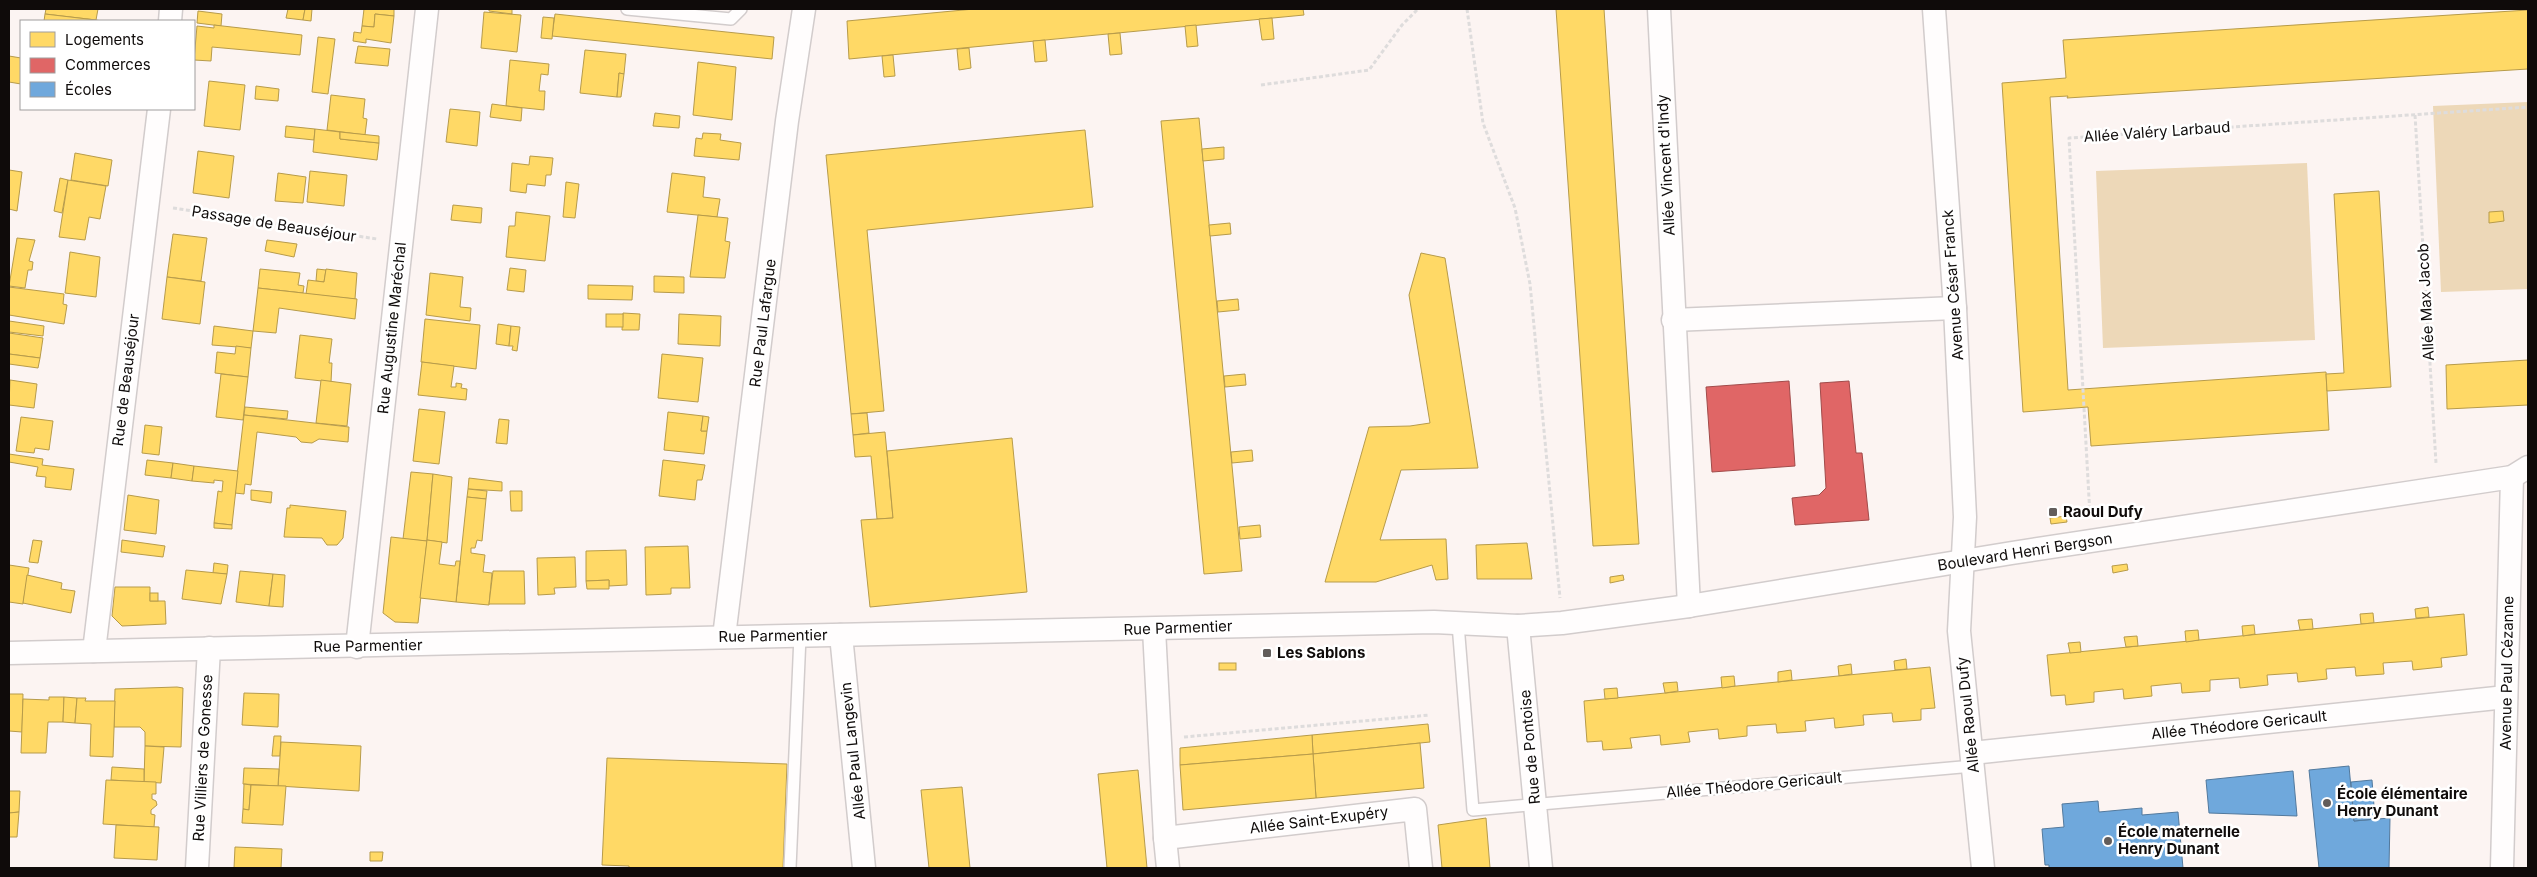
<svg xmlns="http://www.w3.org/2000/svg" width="2537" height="877" font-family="Inter,sans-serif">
	<rect width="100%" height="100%" fill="#fcf4f2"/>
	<g fill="#edd8b8">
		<polygon points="2528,102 2528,289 2441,292 2433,106"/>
		<polygon points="2307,163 2315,340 2103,348 2096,171"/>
	</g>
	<g fill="#ffd966" stroke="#b79b4a">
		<polygon points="46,9 98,9 96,20 45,14"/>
		<polygon points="288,9 305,9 303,20 286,18"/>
		<polygon points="305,9 312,9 311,21 303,20"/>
		<polygon points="364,9 394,9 394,16 375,14 374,27 362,26"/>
		<polygon points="489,9 512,9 512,14 489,11"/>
		<polygon points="974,9 1303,9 1304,15 849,59 847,21"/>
		<polygon points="1556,9 1604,9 1639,544 1593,546"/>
		<polygon points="2528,10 2528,69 2067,98 2068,96 2050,97 2068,390 2326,372 2329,430 2091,446 2088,407 2023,412 2002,83 2066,78 2063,40"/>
		<polygon points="198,11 222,14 221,26 197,23"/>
		<polygon points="484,12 521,15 517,52 481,48"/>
		<polygon points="45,14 96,20 102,21 44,21"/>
		<polygon points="375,14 394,16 391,43 366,39 366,43 353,41 354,32 361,33 362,26 374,27"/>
		<polygon points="555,14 774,37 772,59 552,36"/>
		<polygon points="543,17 554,18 552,39 541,38"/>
		<polygon points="1272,18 1274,39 1262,40 1259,19"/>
		<polygon points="214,25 302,35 300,55 212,47 211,61 194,60 197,26 214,28"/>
		<polygon points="1196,25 1198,46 1187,47 1185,26"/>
		<polygon points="1120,33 1122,54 1110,55 1108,34"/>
		<polygon points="318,37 335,39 328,94 312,92"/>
		<polygon points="1045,40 1047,61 1035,62 1033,41"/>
		<polygon points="358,46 390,49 388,66 355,63"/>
		<polygon points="969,48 971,68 959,70 957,49"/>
		<polygon points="585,50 626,54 624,74 619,73 617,97 580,93"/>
		<polygon points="893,55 895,76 884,77 882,56"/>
		<polygon points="9,56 21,58 21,84 9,82"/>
		<polygon points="510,60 549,64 548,75 541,74 539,91 545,91 544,110 506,106"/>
		<polygon points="698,62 736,67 732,120 693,115"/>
		<polygon points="619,73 624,74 621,97 617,97"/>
		<polygon points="209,81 245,85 240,130 204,126"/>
		<polygon points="256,86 279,89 278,101 255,99"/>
		<polygon points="331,95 365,99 363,118 367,119 365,135 327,130"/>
		<polygon points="492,104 522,108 521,121 490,117"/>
		<polygon points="450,109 480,112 477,146 446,142"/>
		<polygon points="655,113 680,116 679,128 653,126"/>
		<polygon points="1199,118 1242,571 1204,574 1161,121"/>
		<polygon points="286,126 315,129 314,140 285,137"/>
		<polygon points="315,129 340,132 340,139 379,143 377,160 313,152"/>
		<polygon points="1085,130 1093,207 867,230 884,411 851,414 826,155"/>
		<polygon points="340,132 379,136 379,143 340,139"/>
		<polygon points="703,133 721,134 720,140 741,143 739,160 694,156 696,138 702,139"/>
		<polygon points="1224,147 1224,159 1203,161 1202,149"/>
		<polygon points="198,151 234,156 229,198 193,193"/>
		<polygon points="75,153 112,160 108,186 71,180"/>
		<polygon points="530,156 553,158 551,175 546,175 545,186 527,184 526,193 510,191 512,163 529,165"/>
		<polygon points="9,170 22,172 17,211 9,209"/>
		<polygon points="310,171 347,175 344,206 307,202"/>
		<polygon points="278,173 306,177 303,203 275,201"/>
		<polygon points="672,173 705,177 703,197 720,199 717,217 667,212"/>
		<polygon points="60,178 68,180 62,213 54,211"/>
		<polygon points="68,180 106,186 100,219 89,217 85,240 59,237"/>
		<polygon points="566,182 579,184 575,218 563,217"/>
		<polygon points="2379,191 2391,387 2327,391 2326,374 2344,373 2334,194"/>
		<polygon points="453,205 482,208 481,223 451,220"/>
		<polygon points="2503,211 2504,221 2489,223 2489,212"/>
		<polygon points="516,212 550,216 545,261 506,257 509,226 515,226"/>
		<polygon points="698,215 728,218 725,241 730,242 725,278 690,277"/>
		<polygon points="1230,223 1231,234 1210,236 1209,225"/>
		<polygon points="173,234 207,238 201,281 167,277"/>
		<polygon points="17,238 35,240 29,261 33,262 32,270 28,270 25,288 9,286"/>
		<polygon points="267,240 297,244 294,257 265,251"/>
		<polygon points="70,252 100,257 96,297 65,293"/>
		<polygon points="1421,253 1445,258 1478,468 1401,470 1380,540 1446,539 1448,579 1436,580 1432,565 1376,582 1325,582 1369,427 1410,426 1430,423 1409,295"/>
		<polygon points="510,268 526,270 524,292 507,290"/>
		<polygon points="260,269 300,273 298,285 304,286 303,293 258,288"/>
		<polygon points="317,269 326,270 324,282 316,281"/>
		<polygon points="326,269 357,273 355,299 306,294 308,280 324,282"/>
		<polygon points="430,273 463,277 460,307 471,308 470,321 426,315"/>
		<polygon points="654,276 684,277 684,293 654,292"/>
		<polygon points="167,277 205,282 200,324 162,319"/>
		<polygon points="588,285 633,286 632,300 588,299"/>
		<polygon points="9,287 64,294 63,304 67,305 64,324 9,315"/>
		<polygon points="258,288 357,299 355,319 279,308 276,333 253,331"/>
		<polygon points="1238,299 1239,310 1218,312 1217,301"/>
		<polygon points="623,313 640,314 639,330 622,330"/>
		<rect x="606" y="314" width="17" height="13"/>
		<polygon points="679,314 721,316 720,346 678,344"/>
		<polygon points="425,319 480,325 476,369 421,362"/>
		<polygon points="9,321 44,326 43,336 9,332"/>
		<polygon points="498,324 511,326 509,346 496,344"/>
		<polygon points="214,326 253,331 251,348 212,345"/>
		<polygon points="511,326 520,327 517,351 512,350 513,346 509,346"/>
		<polygon points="9,333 43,338 40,358 9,354"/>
		<polygon points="300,335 332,339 329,363 332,363 331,382 295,378"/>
		<polygon points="236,346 251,348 248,377 215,373 217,352 235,354"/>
		<polygon points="9,354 40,358 38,368 9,364"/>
		<polygon points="662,354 703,358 698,402 658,398"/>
		<polygon points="2528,360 2528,405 2447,409 2446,365"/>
		<polygon points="422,362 454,366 451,387 456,387 456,383 462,384 461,388 467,389 466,400 418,395"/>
		<polygon points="221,374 248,377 243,420 216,417"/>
		<polygon points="1245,374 1246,385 1225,387 1224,376"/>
		<polygon points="10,380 37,384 34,408 9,405"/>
		<polygon points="321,380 351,384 347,426 316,423"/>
		<polygon points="245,407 288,411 287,419 244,415"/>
		<polygon points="419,409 445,412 439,464 413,461"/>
		<polygon points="668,412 703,416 701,431 707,431 704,454 664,450"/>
		<polygon points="867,413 869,433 853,435 851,414"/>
		<polygon points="244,415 349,427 348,442 319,439 312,443 301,442 296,437 257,432 251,485 245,484 244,494 235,493"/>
		<polygon points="703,416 709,417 707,431 701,431"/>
		<polygon points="21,417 53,421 49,450 35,448 34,453 16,451"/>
		<polygon points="499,419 509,420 507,444 496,443"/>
		<polygon points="145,425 162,427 159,455 142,453"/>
		<polygon points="885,432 893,518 877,519 871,456 855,457 853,435"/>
		<polygon points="1012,438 1027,592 870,607 861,520 893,518 887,451"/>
		<polygon points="1252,450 1253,461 1232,463 1231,452"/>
		<polygon points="9,454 43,459 42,465 74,469 71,490 45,487 46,477 36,476 38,467 9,462"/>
		<polygon points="147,460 173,463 171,478 145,475"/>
		<polygon points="663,460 705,465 702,480 697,480 695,500 659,496"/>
		<polygon points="173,463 194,466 192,481 171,478"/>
		<polygon points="194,466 238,471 232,525 214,523 218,491 222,492 223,481 214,480 214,483 192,481"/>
		<polygon points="411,472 433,474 427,541 403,539"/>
		<polygon points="433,474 452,477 447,543 427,540"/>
		<polygon points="469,478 502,482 502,491 468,489"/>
		<polygon points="468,489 487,491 486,499 467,497"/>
		<polygon points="251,490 272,492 271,503 251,500"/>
		<polygon points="510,491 522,491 522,511 511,511"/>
		<polygon points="128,495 159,500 156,534 124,530"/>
		<polygon points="467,497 486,499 482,541 477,540 475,548 471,548 471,553 485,555 483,572 492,573 489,605 456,602"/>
		<polygon points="290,505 346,511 343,538 337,545 327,545 322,538 284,537 287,508 290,508"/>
		<polygon points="2066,516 2067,522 2051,524 2050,518"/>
		<polygon points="214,523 232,525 232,529 214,528"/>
		<polygon points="1260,525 1261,537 1240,539 1239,527"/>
		<polygon points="391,537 427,541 418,623 395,622 383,613"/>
		<polygon points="33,540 42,541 38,563 29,562"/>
		<polygon points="122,540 165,546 163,557 121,552"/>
		<polygon points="427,540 442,542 439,564 455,566 456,561 460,561 456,602 420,598"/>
		<polygon points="1527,543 1532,579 1477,579 1476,545"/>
		<polygon points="688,546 690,588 671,588 671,594 646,595 645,547"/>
		<polygon points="626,550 627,585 609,586 609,580 586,581 586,551"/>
		<polygon points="575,557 576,587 554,588 555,594 538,595 537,558"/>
		<polygon points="214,563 228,565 227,574 213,573"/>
		<polygon points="2127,564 2128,570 2113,573 2112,566"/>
		<polygon points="9,565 29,568 23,604 9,602"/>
		<polygon points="186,570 227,574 221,604 182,599"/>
		<polygon points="240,571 273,574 269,606 236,602"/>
		<polygon points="493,571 524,571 525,604 489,604"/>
		<polygon points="273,574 285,575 283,607 269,606"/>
		<polygon points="27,575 62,583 61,589 75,591 71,613 23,603"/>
		<polygon points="1623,575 1624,580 1610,583 1610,577"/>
		<polygon points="609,580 609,589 587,589 586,581"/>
		<polygon points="115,587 150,587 150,601 165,601 166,624 122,626 112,616"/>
		<rect x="150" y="593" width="8" height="8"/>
		<polygon points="2428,607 2429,617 2416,618 2415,609"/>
		<polygon points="2373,613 2374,623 2361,624 2360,614"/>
		<polygon points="2464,614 2467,655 2441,658 2442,667 2413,670 2412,661 2383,663 2384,674 2356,676 2355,667 2326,669 2327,679 2298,682 2297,673 2267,675 2268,685 2240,688 2239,678 2210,680 2210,691 2182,693 2181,683 2151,686 2152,696 2124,699 2123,689 2094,692 2094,702 2066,705 2065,695 2051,696 2047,655"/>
		<polygon points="2312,619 2313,629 2300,630 2298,620"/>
		<polygon points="2254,625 2255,634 2243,636 2242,626"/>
		<polygon points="2198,630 2199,640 2186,642 2185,631"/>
		<polygon points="2137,636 2138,646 2126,647 2124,637"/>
		<polygon points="2080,642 2081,652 2070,653 2068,643"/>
		<polygon points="1906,659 1907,669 1895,670 1894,661"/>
		<rect x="1219" y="663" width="17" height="7"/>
		<polygon points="1851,664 1852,674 1839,676 1838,666"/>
		<polygon points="1930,667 1935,708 1921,709 1921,720 1893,722 1892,713 1863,715 1864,725 1835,728 1834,718 1805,721 1806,731 1777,733 1776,724 1747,726 1747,736 1719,739 1718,729 1688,732 1690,742 1661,745 1660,735 1630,738 1632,748 1603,750 1602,741 1587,742 1584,701"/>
		<polygon points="1791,670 1792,680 1778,682 1778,672"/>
		<polygon points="1734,676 1735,686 1722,688 1721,677"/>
		<polygon points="1677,682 1678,691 1665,693 1663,683"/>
		<polygon points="177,687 183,688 181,747 145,746 145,732 140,727 114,727 115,689"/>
		<polygon points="1617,688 1618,698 1605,699 1604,689"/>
		<polygon points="244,693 279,694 278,727 242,725"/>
		<polygon points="9,694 23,694 22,732 9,731"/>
		<polygon points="49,697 64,697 63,722 48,722 46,753 21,753 23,699 49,700"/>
		<polygon points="64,697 77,698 75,723 63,722"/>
		<polygon points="77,698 86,698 85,701 115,701 113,757 90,756 91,724 75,723"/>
		<polygon points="1428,724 1430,742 1313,754 1312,735"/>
		<polygon points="1312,735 1313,754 1180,765 1180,748"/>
		<polygon points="274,736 281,736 280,756 272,756"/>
		<polygon points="281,742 361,746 359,791 278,786"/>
		<polygon points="1420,743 1424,788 1316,798 1313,754"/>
		<polygon points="145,746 164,747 161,783 144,782"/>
		<polygon points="1313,754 1316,798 1183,810 1180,765"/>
		<polygon points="607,758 787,764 783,868 629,868 629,866 602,865"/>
		<polygon points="112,767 144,769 144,782 111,780"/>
		<polygon points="244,768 279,769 278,786 243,784"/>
		<polygon points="1138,770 1147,868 1107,868 1098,774"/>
		<polygon points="106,780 156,782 156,794 152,794 152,799 156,801 157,805 151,810 151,814 155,815 154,827 103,824"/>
		<polygon points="244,784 251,785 249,810 243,809"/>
		<polygon points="251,785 286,786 283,825 242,823 243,809 249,810"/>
		<polygon points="962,787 970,868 929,868 921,790"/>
		<polygon points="9,791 20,791 19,812 9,813"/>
		<polygon points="19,812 17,837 9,837 9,813"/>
		<polygon points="1486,818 1490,868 1442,868 1438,825"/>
		<polygon points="116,825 159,827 157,860 114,858"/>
		<polygon points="235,847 282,849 281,868 234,868"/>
		<polygon points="370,852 383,852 382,861 370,861"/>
	</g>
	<g fill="#e06666" stroke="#a14b4a">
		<polygon points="1789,381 1795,466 1712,472 1706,387"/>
		<polygon points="1849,381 1856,453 1862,453 1869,520 1795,525 1792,498 1819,495 1826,488 1820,383"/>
	</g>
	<g fill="#6fa8dc" stroke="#52799d">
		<polygon points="2349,766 2354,821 2390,818 2389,868 2319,868 2309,770"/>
		<polygon points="2293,771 2297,816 2209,813 2206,780"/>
		<polygon points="2372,780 2375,819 2354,821 2351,782"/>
		<polygon points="2098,801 2099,812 2142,808 2142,815 2178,812 2183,868 2049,868 2049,865 2045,865 2042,829 2064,827 2062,804"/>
	</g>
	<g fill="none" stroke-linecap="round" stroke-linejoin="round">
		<defs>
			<g id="lane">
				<polyline points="627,9 731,19 741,9"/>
				<polyline points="1458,624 1473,810 1973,766"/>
				<polyline points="790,868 800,636"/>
			</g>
			<g id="street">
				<polyline points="1659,9 1689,606"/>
				<polyline points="1934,9 1955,308 1965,517 1959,631 1983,868"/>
				<polyline points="170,21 171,9"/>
				<polyline points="1673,320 1955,308"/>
				<polyline points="1518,626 1541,868"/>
				<polyline points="1154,629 1165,838 1415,809 1421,868"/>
				<polyline points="841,635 864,868"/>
				<polyline points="724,637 787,121 804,9"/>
				<polyline points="357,647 427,9"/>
				<polyline points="94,651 159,109"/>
				<polyline points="9,653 1434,622 1518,626 1562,623 1689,606 2012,553 2512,477 2528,467"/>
				<polyline points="1972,753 2506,697"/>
				<polyline points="1165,838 1168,868"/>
				<polyline points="197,868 209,648"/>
				<polyline points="2502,868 2512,477"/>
			</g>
		</defs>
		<use href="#lane" stroke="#d2cccc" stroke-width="14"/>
		<use href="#street" stroke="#d2cccc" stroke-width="25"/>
		<g stroke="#dedcdc" stroke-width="3" stroke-dasharray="4 2.5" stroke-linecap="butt">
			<polyline points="1467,9 1483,123 1515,208 1530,284 1560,598"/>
			<polyline points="1261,85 1369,70 1402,25 1418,9"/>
			<polyline points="2415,115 2436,463"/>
			<polyline points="173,208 377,239"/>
			<polyline points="2090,516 2069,138 2528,107"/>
			<polyline points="1184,737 1430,715"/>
		</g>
		<use href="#lane" stroke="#fffdfd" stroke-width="11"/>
		<use href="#street" stroke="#fffdfd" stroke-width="22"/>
	</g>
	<g fill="#625d5b" stroke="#fff" stroke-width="2">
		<rect x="2048" y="507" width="10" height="10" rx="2.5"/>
		<rect x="1262" y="648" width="10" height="10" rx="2.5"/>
		<circle cx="2327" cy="803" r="5"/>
		<circle cx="2108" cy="841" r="5"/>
	</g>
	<g text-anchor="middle" stroke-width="5" stroke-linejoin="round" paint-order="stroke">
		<g font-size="15" fill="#0f0b0a" stroke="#fff">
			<text transform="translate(2157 132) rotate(-4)" y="5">Allée Valéry Larbaud</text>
			<text transform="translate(1666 165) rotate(-93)" y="5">Allée Vincent d'Indy</text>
			<text transform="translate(274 224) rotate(9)" y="5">Passage de Beauséjour</text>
			<text transform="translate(1953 285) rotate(-94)" y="5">Avenue César Franck</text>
			<text transform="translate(2426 302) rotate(-93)" y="5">Allée Max Jacob</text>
			<text transform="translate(763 323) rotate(-83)" y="5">Rue Paul Lafargue</text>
			<text transform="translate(392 328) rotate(-84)" y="5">Rue Augustine Maréchal</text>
			<text transform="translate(126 380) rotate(-83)" y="5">Rue de Beauséjour</text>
			<text transform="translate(2025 552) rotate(-9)" y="5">Boulevard Henri Bergson</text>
			<text transform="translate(1178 628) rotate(-2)" y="5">Rue Parmentier</text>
			<text transform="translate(773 636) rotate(-1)" y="5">Rue Parmentier</text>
			<text transform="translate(368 646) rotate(-1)" y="5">Rue Parmentier</text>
			<text transform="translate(2507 673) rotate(-89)" y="5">Avenue Paul Cézanne</text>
			<text transform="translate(1968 715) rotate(-96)" y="5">Allée Raoul Dufy</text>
			<text transform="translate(2239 725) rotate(-6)" y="5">Allée Théodore Gericault</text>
			<text transform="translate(1530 747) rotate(-95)" y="5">Rue de Pontoise</text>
			<text transform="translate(853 751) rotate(-96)" y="5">Allée Paul Langevin</text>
			<text transform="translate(203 758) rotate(-87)" y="5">Rue Villiers de Gonesse</text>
			<text transform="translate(1754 785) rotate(-5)" y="5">Allée Théodore Gericault</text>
			<text transform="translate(1319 820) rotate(-7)" y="5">Allée Saint-Exupéry</text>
		</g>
		<g font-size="15" font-weight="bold" fill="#0f0b0a" stroke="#fff" text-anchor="start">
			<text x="2063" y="517">Raoul Dufy</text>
			<text x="1277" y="658">Les Sablons</text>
			<text x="2337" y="799">École élémentaire<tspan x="2337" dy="17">Henry Dunant</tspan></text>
			<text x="2118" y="837">École maternelle<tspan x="2118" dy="17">Henry Dunant</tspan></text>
		</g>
	</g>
	<rect width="2537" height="877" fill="none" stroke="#0f0b0a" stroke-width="20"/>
	<rect x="20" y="20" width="175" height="90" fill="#ffffff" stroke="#9f9d9d"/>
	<rect x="30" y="32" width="25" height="15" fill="#ffd966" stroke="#9f9d9d"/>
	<text x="65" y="45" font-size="15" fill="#0f0b0a">Logements</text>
	<rect x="30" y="58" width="25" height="15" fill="#e06666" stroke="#9f9d9d"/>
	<text x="65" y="70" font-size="15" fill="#0f0b0a">Commerces</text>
	<rect x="30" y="82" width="25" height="15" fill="#6fa8dc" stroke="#9f9d9d"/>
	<text x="65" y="95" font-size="15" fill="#0f0b0a">Écoles</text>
</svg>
